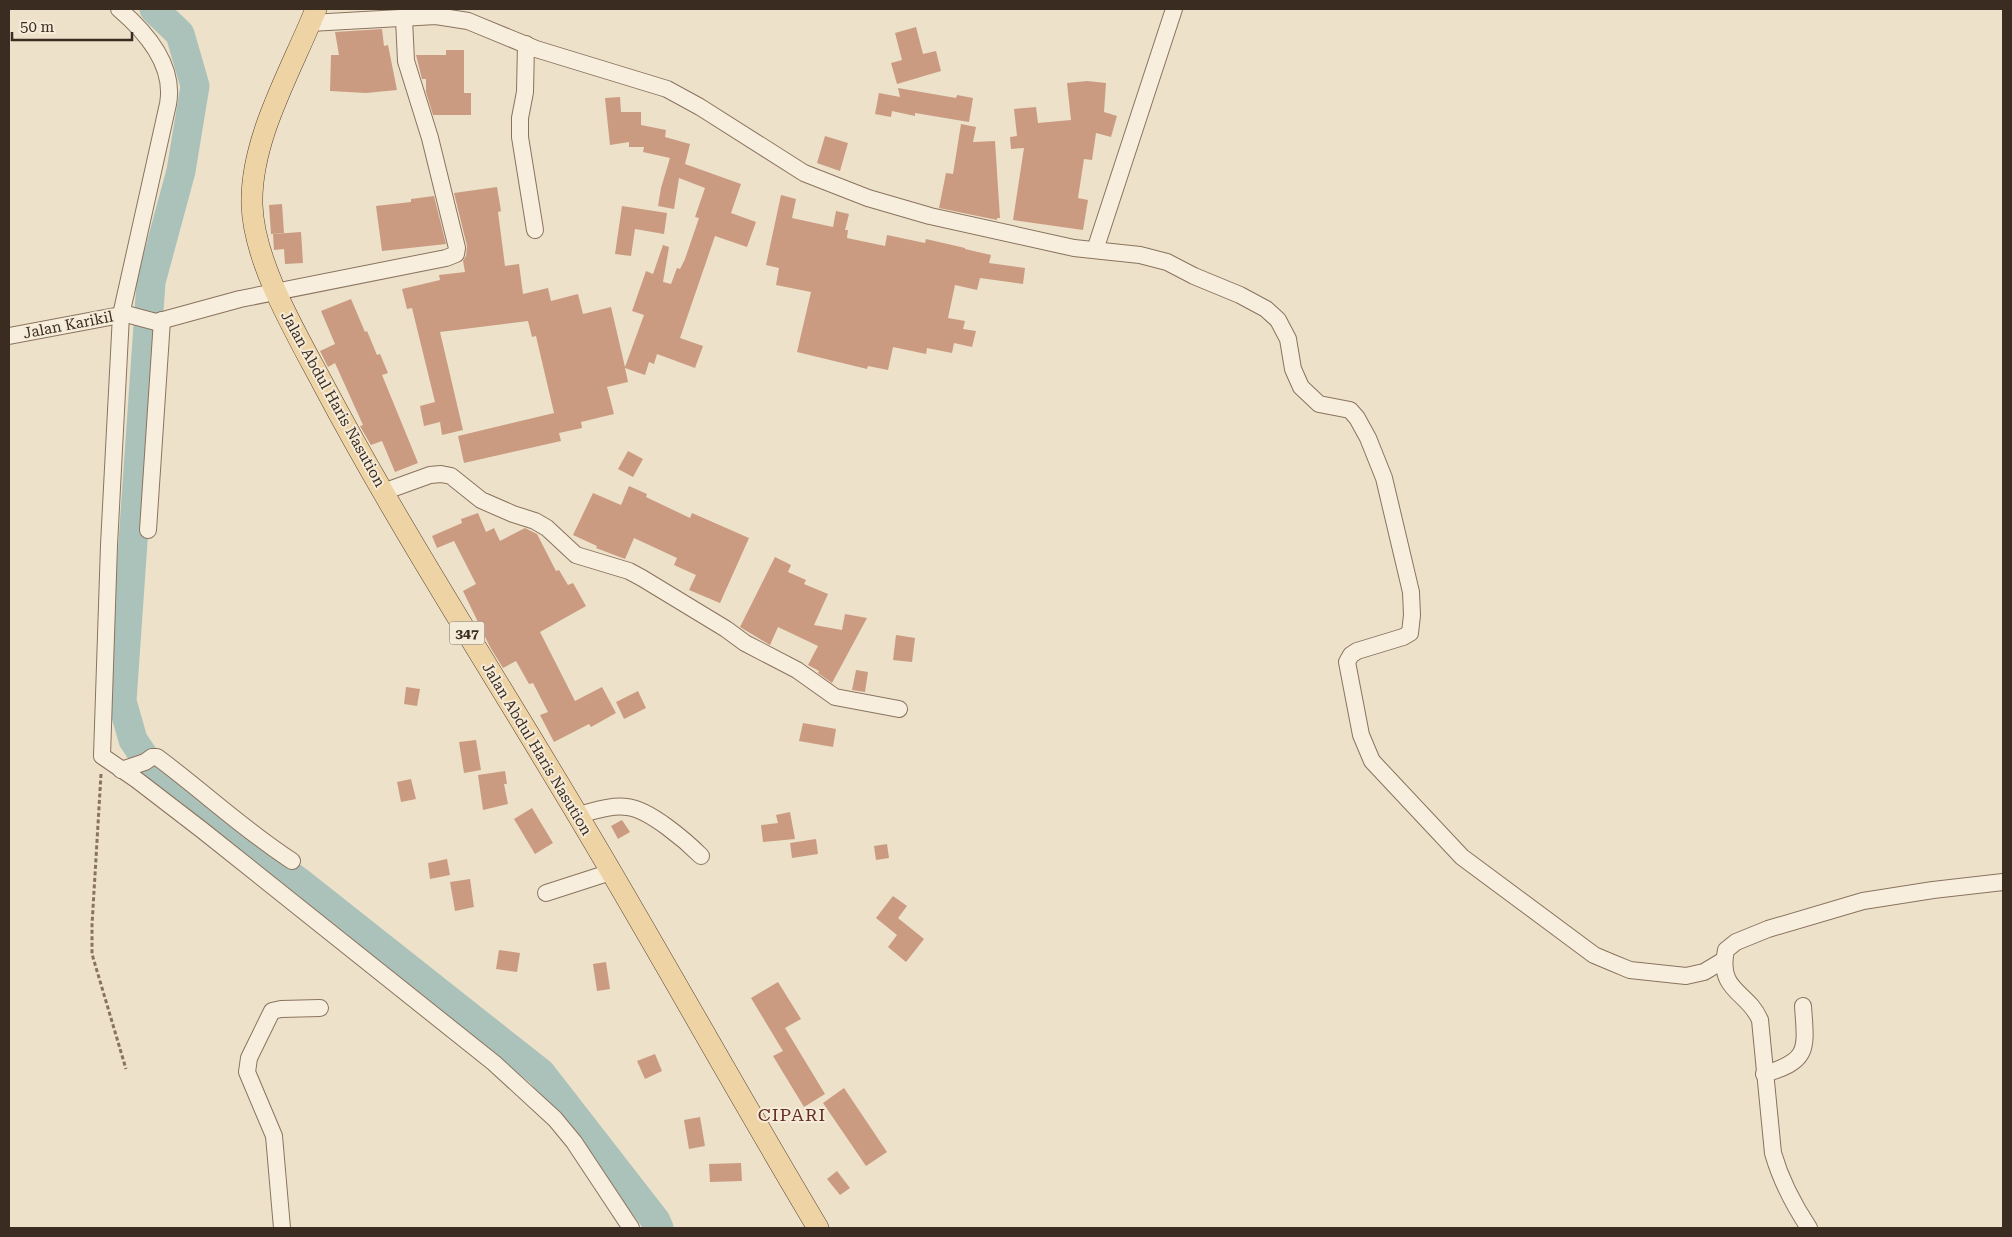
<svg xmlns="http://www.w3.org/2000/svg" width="2012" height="1237" font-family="'Roboto Serif',serif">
	<rect width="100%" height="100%" fill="#ede1ca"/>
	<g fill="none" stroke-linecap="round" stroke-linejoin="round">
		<polyline stroke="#aac2ba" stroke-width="29" points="154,9 180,34 195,86 181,171 151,282 122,701 133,740 156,774 298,881 541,1073 656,1221 659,1228"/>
	</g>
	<g fill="#ca9b81">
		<polygon points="916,27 923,54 936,51 941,71 897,84 891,63 902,60 895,33"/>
		<polygon points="382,29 384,46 388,45 397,90 366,93 330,91 331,55 339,55 335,32"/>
		<polygon points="446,50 464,50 464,93 471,93 471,115 433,115 426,92 426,79 422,79 416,55 446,55"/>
		<polygon points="1087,81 1106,83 1104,112 1117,116 1111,137 1096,133 1092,160 1084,159 1078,198 1088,200 1083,230 1013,220 1024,148 1011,149 1010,137 1017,136 1014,109 1036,107 1038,123 1071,120 1067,83"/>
		<polygon points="898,88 956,98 957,95 973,98 969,122 915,113 915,116 892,111 891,117 875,114 879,93 900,97"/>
		<polygon points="620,97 621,112 641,112 641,125 666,130 665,137 690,144 685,164 741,184 731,213 756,222 747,247 715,236 680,338 703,346 695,368 657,354 654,364 649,362 645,375 625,368 628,382 607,387 614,414 581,422 582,428 559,433 561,441 464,463 458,436 554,413 536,336 532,337 528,321 440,332 463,430 442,435 440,422 424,426 420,406 435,402 412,308 407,309 402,289 440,280 439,275 465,272 463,261 466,256 467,246 454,193 497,187 501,211 498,212 505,266 519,264 523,294 548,288 551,301 578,294 583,314 611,307 625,367 644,315 632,311 646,271 653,274 663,245 669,247 663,282 671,284 677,268 680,269 685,259 699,218 695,217 705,188 679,178 674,209 658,206 661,188 670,158 643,152 644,147 629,147 629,142 610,145 605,98"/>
		<polygon points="961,124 976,127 973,142 995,141 1000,218 997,218 997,220 939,208 946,173 953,174"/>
		<polygon points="825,136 848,143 840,171 817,163"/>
		<polygon points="781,195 796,199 792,218 833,227 836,211 849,214 845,230 848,230 847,238 885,246 887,235 925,243 926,239 965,248 965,249 991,255 989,263 1025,268 1023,284 980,278 977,290 955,285 948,318 965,321 963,329 976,331 972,347 954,343 952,353 927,348 926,354 893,347 888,370 868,366 867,369 797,352 811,292 776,285 779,268 766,265"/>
		<polygon points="434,196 446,244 382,251 376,206 411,202 411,199"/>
		<polygon points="282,204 284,233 271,234 269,205"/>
		<polygon points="622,206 667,213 664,234 635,229 631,256 615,254"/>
		<polygon points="301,232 303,263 285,264 284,249 274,250 273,234"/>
		<polygon points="351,299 365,332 367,331 377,355 380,354 388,373 382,375 418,463 395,472 382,441 371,445 364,433 360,426 363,425 335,363 328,367 320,351 335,344 321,311"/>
		<polygon points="628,451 643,459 633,477 618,469"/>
		<polygon points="629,486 647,494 646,497 690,518 692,513 749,538 720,603 689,590 696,575 674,565 677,558 634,538 625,559 596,548 597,546 573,535 593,493 621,505"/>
		<polygon points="478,513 486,532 494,528 500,541 525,528 537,534 556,571 559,570 568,585 573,583 586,606 540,632 575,701 602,687 616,713 591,727 589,724 554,742 540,715 548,712 533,683 529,684 516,661 503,668 490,647 463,591 476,584 454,541 437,548 432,536 462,523 461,519"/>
		<polygon points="775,557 791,565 788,572 806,580 804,584 828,594 814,625 842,630 845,614 867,618 832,683 818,673 819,671 808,665 818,646 778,627 770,645 740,627"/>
		<polygon points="896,635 915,638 912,662 893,660"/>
		<polygon points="856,670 868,672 865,692 852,690"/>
		<polygon points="406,687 420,689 417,706 404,704"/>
		<polygon points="638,691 646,708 624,719 616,702"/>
		<polygon points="803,723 836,729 833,747 799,741"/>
		<polygon points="476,740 481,770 464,773 459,742"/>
		<polygon points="505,771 507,784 504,784 508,804 483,810 478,775"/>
		<polygon points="411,779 416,799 401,802 397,782"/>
		<polygon points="532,808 553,843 535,854 514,819"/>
		<polygon points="790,812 795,839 763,842 761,825 778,823 776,815"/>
		<polygon points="622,820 630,832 618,839 611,826"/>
		<polygon points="816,839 818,854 792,858 790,843"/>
		<polygon points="887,844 889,858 876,860 874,846"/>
		<polygon points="447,859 450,875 430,879 428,863"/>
		<polygon points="470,879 474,907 455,911 450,882"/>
		<polygon points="893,896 907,906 898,918 924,939 906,962 888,947 897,935 876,918"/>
		<polygon points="499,950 520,953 517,972 496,969"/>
		<polygon points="606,962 610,989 597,991 593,964"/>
		<polygon points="778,982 801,1019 785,1028 825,1094 804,1107 773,1056 783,1051 751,998"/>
		<polygon points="655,1054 662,1071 645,1079 637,1061"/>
		<polygon points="844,1088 887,1152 866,1166 823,1103"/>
		<polygon points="700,1117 705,1146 689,1149 684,1120"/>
		<polygon points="741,1163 742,1181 710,1182 709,1164"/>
		<polygon points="837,1171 850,1188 840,1195 827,1179"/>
	</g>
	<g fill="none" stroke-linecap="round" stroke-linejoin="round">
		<defs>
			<g id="minor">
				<path d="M119 9C146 32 175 66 168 104L121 315 109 545 102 756 137 780 202 830 494 1063 555 1119 574 1142 631 1228"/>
				<polyline points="310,23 436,16 468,21 536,49 667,89 700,107 804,173 868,198 930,216 1074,248 1140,255 1167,262 1194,276 1240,295 1266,309 1278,320 1288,339 1293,369 1301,387 1319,404 1350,410 1357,418 1368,438 1384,478 1411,592 1412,615 1410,633 1403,637 1357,651 1351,655 1347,662 1361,735 1372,761 1462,857 1594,955 1613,963 1630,970 1686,976 1704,972 1724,960"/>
				<polyline points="526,44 525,92 520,118 520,137 535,230"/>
				<polyline points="1095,250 1174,9"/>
				<polyline points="9,336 126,314 156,322 240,299 446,258 456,254 457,248 430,138 406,61 404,19"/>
				<polyline points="383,492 430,475 441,474 451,476 481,500 513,514 535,521 547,528 576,555 629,571 642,578 726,629 745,643 797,670 835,697 899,709"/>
				<polyline points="148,530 162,320"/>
				<path d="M121 770 145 762 152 757H157C203 791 244 830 292 861"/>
				<path d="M578 815C594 811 611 805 627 807 649 809 686 841 701 856"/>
				<polyline points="546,893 611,872"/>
				<path d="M1764 1074C1810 1061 1806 1049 1803 1006"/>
				<polyline points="282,1228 274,1136 247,1072 249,1058 272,1011 281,1009 320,1008"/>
				<path d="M1809 1228C1793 1204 1781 1181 1773 1153L1760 1020C1748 991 1717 992 1726 950L1736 942 1768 929 1863 901 1933 890 2003 882"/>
			</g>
			<path id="major" d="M316 9C292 69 250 139 252 205 254 263 296 333 323 384 401 531 492 671 577 814 659 951 736 1091 818 1228"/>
		</defs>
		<use href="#minor" stroke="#8a735e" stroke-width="18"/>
		<use href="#major" stroke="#584232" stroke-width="22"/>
		<polyline stroke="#8a735e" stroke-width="3" stroke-dasharray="4 2.5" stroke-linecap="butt" points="101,774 92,925 92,954 126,1069"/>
		<use href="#minor" stroke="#f8eedd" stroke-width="16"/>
		<use href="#major" stroke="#eed3a4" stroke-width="21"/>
	</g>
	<g text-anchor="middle" stroke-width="4" stroke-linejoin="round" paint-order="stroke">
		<rect fill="#f5ebd9" stroke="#736558" stroke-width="1" x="449.5" y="621.5" width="35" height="23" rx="4"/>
		<g font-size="14" font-weight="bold" fill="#3b2c21">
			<text x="467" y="638">347</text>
		</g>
		<g font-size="15" fill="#3b2c21" stroke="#f5ebd9">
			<text transform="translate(68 325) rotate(-11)" y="5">Jalan Karikil</text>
			<text transform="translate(333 399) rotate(61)" y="5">Jalan Abdul Haris Nasution</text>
			<text transform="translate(537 749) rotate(59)" y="5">Jalan Abdul Haris Nasution</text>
		</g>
		<g font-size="18" letter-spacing="1" fill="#662d22" stroke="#f5ebd9">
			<text x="792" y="1121">CIPARI</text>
		</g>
	</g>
	<rect width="2012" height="1237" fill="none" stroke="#3b2c21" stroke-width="20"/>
	<path d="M12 32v8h120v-8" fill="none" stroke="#3b2c21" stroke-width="2.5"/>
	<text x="20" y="32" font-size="15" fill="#3b2c21" stroke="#f5ebd9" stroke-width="4" paint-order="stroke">50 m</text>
</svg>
